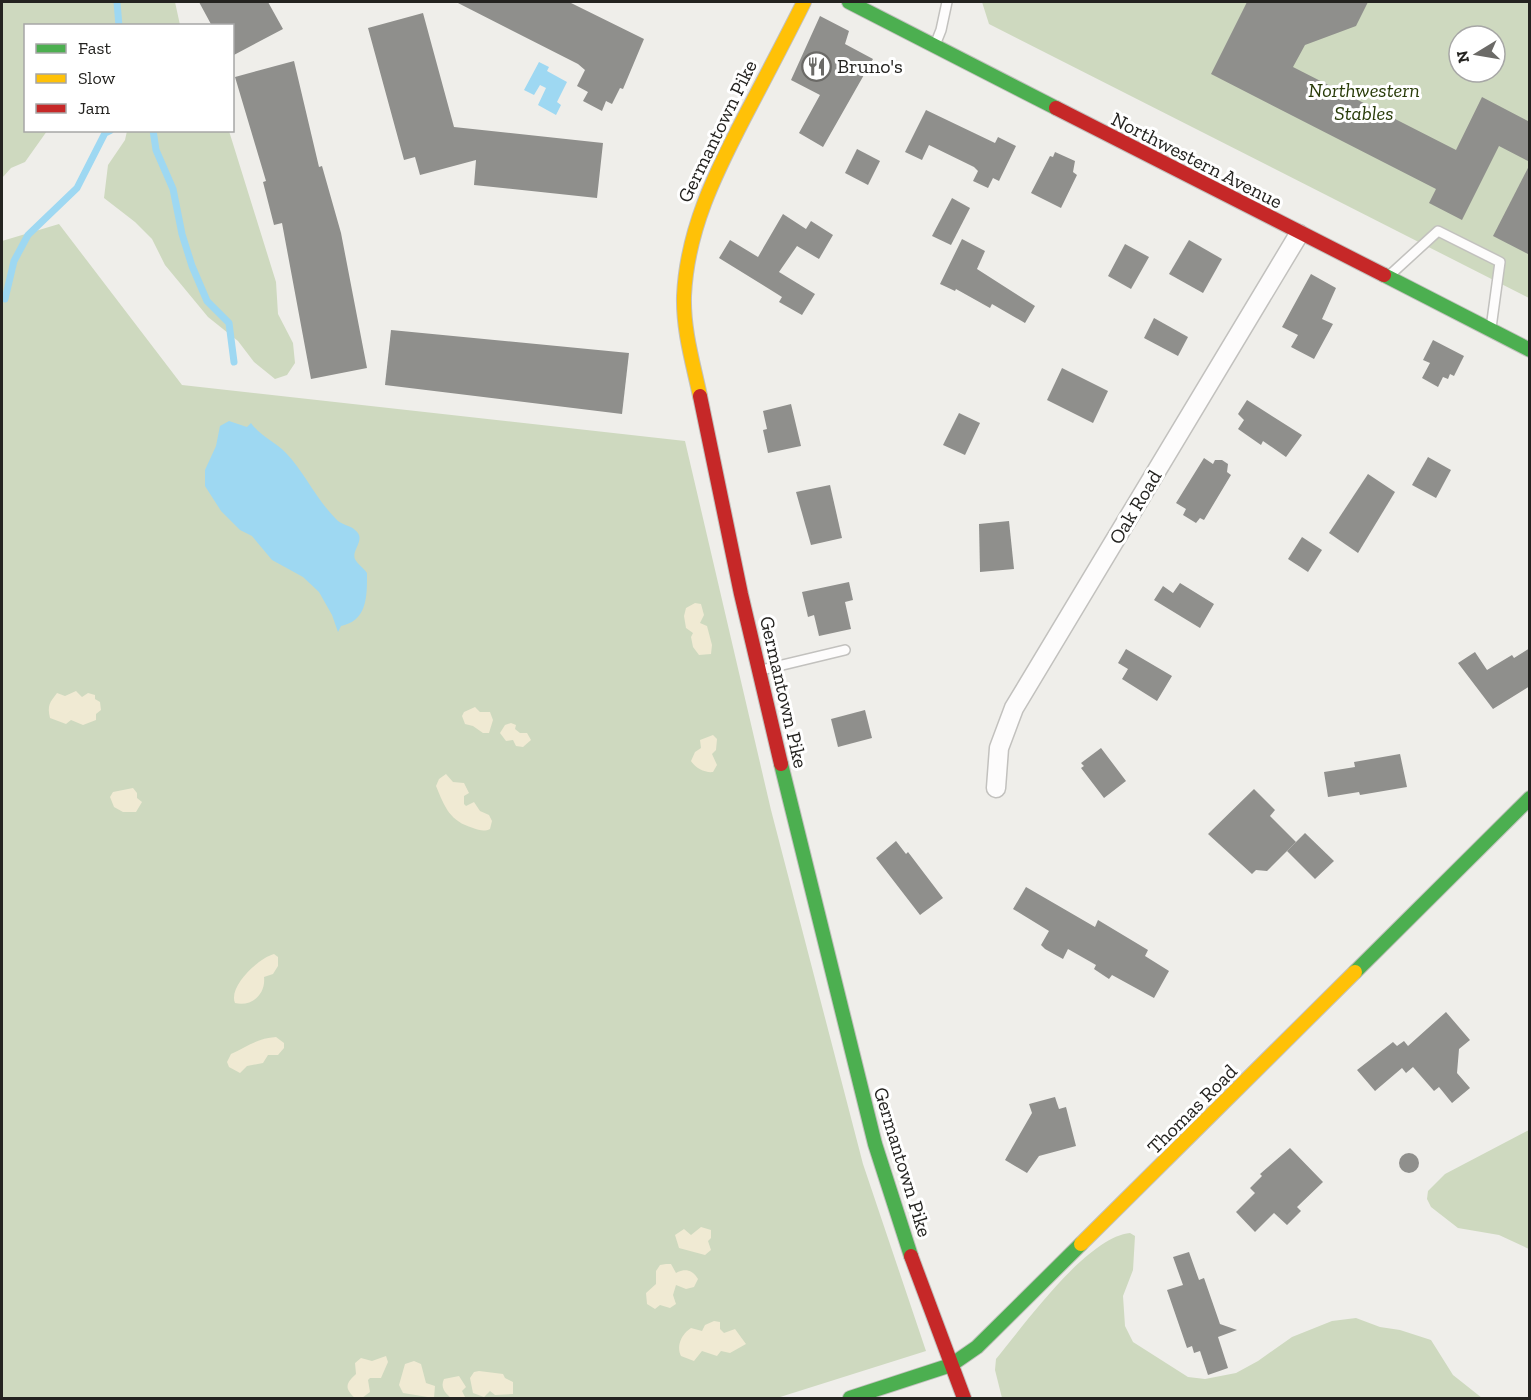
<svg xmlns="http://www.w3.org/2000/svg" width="1531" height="1400" font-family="'Zilla Slab',serif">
	<rect width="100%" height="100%" fill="#efeeea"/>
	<g fill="#ced9bf" fill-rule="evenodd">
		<polygon points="2,2 175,2 180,25 26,26 26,130 47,131 25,162 11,168 2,178"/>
		<path d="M982 2H1529V298L989 24ZM1459 36H1495V72H1459Z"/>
		<polygon points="127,131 229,131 276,282 278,314 293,343 295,363 287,375 275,379 254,362 238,341 208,317 165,265 152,239 135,222 104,198 108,165 125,140"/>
		<polygon points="59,224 182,385 685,441 771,810 863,1164 926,1351 777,1398 2,1398 2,241"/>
		<polygon points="1529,1130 1529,1249 1499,1235 1458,1228 1431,1207 1427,1199 1428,1191 1445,1174"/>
		<path d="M1130 1233 1135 1236 1133 1270 1123 1296 1125 1326 1133 1342 1188 1377 1205 1379 1236 1373 1258 1361 1292 1337 1332 1321 1356 1318 1380 1327 1400 1330 1431 1340 1453 1375 1482 1398H1002L995 1370 996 1359C1024 1325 1087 1237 1130 1233Z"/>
	</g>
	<g fill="#f0ead3">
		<polygon points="695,603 701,604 704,615 700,623 707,626 712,645 711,654 699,655 693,647 691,637 693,633 686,628 684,616 686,608"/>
		<path d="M76 691 82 697 88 693 95 695V699L100 702 101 710 96 714V720L83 725 71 720 66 724 50 718C47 705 50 702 57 693L65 696Z"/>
		<polygon points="475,707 480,712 490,712 493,720 489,733 483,733 473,726 465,724 462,716 464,712"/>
		<polygon points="511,723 516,725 515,729 520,733 527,733 531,740 523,747 516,746 513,740 506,741 500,733 505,725"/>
		<path d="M713 735 717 739 716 750 712 754 717 765 713 772C705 773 695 768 691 761L695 752 701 748 700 740Z"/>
		<path d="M446 774 453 782 464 783 469 793 464 796V804L466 806 474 802 480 811 489 815 492 821 490 829C484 832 479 830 473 828 450 821 445 808 436 786L439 779Z"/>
		<polygon points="133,788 137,793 137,798 142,802 136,812 123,812 114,807 110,797 113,792"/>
		<path d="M274 954 278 957V966L273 974 264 977C266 994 252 1007 235 1003 228 986 259 958 274 954Z"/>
		<path d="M276 1037 284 1043V1048L278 1055H268L263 1063 247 1066 240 1073 229 1067 227 1062 231 1054C246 1047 258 1038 276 1037Z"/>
		<polygon points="701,1227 711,1230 711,1238 708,1241 711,1250 705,1255 679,1248 675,1235 684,1229 691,1235"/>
		<path d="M666 1264H671L676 1273C685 1268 693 1270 698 1279L694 1287 686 1289 676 1285 673 1295 676 1304 670 1308 660 1305 655 1309 647 1304 646 1293 656 1284V1271L660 1265Z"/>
		<path d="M714 1321 720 1322V1329L724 1333 735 1329 746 1344 730 1353 721 1351 717 1356 702 1351 694 1361 681 1356C676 1345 682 1334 691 1328L702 1331 705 1325Z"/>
		<path d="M386 1356 388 1362 381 1378H370L368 1380 370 1392 362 1398H355C344 1388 346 1383 356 1374L355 1363 361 1358 372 1361Z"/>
		<polygon points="414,1361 421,1364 426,1383 435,1386 434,1398 403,1393 399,1385 405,1364"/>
		<polygon points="479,1371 503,1374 505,1378 513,1382 513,1394 495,1395 490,1391 484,1397 473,1393 470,1378 474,1372"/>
		<path d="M459 1376 466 1387 462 1391 465 1397 451 1398C445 1393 440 1387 444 1379Z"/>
	</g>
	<g fill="#9ed8f2">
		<polygon points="539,62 549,67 547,71 567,82 557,102 561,105 556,115 538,105 546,88 540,85 534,95 524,90"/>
		<path d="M229 421 247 427 251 423C260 436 275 442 286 453 305 473 316 499 336 519 341 525 350 525 355 530 367 539 351 550 355 559 357 564 364 568 367 573 367 595 368 621 341 626L338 632 332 615 319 592 303 577 272 560 252 536 240 530 221 511 205 486V470L216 446 220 426Z"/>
	</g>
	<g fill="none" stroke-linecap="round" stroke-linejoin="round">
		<g stroke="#9ed8f2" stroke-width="7">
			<polyline points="117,2 119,26"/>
			<polyline points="153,130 156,150 173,189 182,234 192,266 207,301 229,323 234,362"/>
			<polyline points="5,299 14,261 28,235 77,188 105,133 111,130"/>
		</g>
	</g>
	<g fill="#8f8f8c">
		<polygon points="199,2 268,2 283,29 232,56 232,26 212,26"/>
		<polygon points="456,2 569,2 644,39 623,89 620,88 612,104 606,101 602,111 583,101 588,92 577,86 585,70 578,64"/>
		<polygon points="1247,2 1368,2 1356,26 1305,45 1293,67 1456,150 1482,97 1530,122 1530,162 1499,146 1462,220 1429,203 1436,189 1211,74"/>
		<polygon points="423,13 454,127 603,143 597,198 474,185 476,160 420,175 415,157 404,160 368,28"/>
		<polygon points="820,16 849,31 845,44 873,59 823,147 799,133 820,95 791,80"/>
		<polygon points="294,61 319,167 322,166 341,233 367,368 311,379 282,223 274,225 263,182 266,181 235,77"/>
		<polygon points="926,110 995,143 998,137 1016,146 999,181 993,178 988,188 973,181 978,171 974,167 929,145 922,160 905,152"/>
		<polygon points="857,149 880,161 868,185 845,173"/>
		<polygon points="1055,152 1075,161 1073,172 1077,175 1061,208 1031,193 1050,156 1053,157"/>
		<polygon points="1530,164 1530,255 1493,236"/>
		<polygon points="952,198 970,208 951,245 932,236"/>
		<polygon points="783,214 806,229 811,221 833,235 819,259 797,246 779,272 815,294 802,315 779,302 782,297 719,258 730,240 758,257"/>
		<polygon points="962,239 985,251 977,269 1035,306 1025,323 992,304 990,308 956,289 955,291 940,284"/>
		<polygon points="1189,240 1222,259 1203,293 1169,274"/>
		<polygon points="1125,244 1149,257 1131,289 1108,276"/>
		<polygon points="1311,274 1336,288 1322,319 1333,324 1314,359 1291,347 1298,335 1282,327"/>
		<polygon points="1154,318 1188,337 1178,356 1144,338"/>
		<polygon points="391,330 629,353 622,414 385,385"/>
		<polygon points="1433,340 1464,356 1454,376 1450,374 1448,379 1443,377 1438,387 1422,378 1430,363 1423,360"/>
		<polygon points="1062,368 1108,391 1093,423 1047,400"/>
		<polygon points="1247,400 1302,435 1286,457 1263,441 1261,445 1238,429 1244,420 1238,414"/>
		<polygon points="791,404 801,446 768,453 763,430 767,429 763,411"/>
		<polygon points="959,413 980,423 965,455 943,445"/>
		<polygon points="1428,457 1451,470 1436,498 1412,485"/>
		<polygon points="1204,458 1213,464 1215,460 1222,460 1228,464 1227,472 1231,475 1204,520 1200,518 1196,523 1183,515 1186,509 1176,503"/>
		<polygon points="1368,474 1395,492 1358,553 1329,533"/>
		<polygon points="830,485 842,538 811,545 796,492"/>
		<polygon points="1009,521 1014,569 980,572 979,524"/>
		<polygon points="1302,537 1322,550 1308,572 1288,559"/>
		<polygon points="849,582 853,600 845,602 851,629 819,636 814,615 808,617 802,592"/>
		<polygon points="1180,583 1214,604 1200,628 1154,600 1163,586 1173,593"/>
		<polygon points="1530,648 1530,686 1493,709 1458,663 1475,652 1487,670 1512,655 1514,658"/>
		<polygon points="1126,649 1172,676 1157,701 1122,679 1128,669 1118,663"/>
		<polygon points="865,710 872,738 838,747 831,719"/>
		<polygon points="1101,748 1126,781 1104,798 1081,768 1084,766 1081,763"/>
		<polygon points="1400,754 1407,787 1360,795 1359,792 1328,797 1324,772 1355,767 1354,762"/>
		<polygon points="1254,789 1275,810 1270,816 1296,842 1267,871 1256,870 1252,874 1208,834"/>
		<polygon points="1305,833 1334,861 1315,879 1287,851"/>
		<polygon points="896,841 906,854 908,852 943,898 920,915 876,858"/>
		<polygon points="1026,887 1095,927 1098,920 1148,950 1145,956 1169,971 1154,998 1112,975 1109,979 1094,969 1096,965 1068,949 1063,959 1045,949 1041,945 1049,931 1013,909"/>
		<polygon points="1446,1012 1470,1040 1459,1049 1457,1073 1470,1088 1452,1103 1439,1087 1434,1091 1413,1067 1406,1073 1402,1068 1375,1091 1357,1070 1393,1042 1397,1046 1404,1041 1408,1046"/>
		<polygon points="1055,1097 1059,1109 1066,1107 1076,1146 1039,1156 1027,1173 1005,1160 1032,1113 1029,1104"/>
		<polygon points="1290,1148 1323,1182 1297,1207 1301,1211 1287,1225 1274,1213 1255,1232 1236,1212 1255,1193 1250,1188 1262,1176 1260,1174"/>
		<circle cx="1409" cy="1163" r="10"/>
		<polygon points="1189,1252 1199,1280 1204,1278 1220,1324 1237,1330 1218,1337 1228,1368 1208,1375 1200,1351 1194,1353 1192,1346 1187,1348 1167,1290 1183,1285 1173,1257"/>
	</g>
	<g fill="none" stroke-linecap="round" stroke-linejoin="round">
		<defs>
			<g id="lane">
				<polyline points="935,45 941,30 947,2"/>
				<polyline points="1391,274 1438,231 1500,262 1491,328"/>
				<polyline points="762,670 845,650"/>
			</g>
			<polyline id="street" points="996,788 999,748 1014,708 1299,234"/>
			<g id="fast">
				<polyline points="849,2 1056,108"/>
				<polyline points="1384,275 1530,350"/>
				<polyline points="781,764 875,1144 911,1256"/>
				<polyline points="1355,972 1530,798"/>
				<polyline points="850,1398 951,1365 977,1347 1081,1244"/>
			</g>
			<g id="slow">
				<path d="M700 396C693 363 683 330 684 296 687 230 715 174 745 116 765 78 785 40 804 2"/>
				<polyline points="1081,1244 1355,972"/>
			</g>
			<g id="jam">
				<polyline points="1056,108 1384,275"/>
				<polyline points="700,396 741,594 781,764"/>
				<polyline points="911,1256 964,1398"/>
			</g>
		</defs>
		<use href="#lane" stroke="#c2c1be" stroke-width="12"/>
		<use href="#street" stroke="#c2c1be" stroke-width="21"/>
		<use href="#fast" stroke="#c2c1be" stroke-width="16"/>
		<use href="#slow" stroke="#c2c1be" stroke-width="16"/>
		<use href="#jam" stroke="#c2c1be" stroke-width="16"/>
		<use href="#lane" stroke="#fdfcfc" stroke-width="9"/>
		<use href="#street" stroke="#fdfcfc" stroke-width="18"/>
		<use href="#fast" stroke="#4caf50" stroke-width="14"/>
		<use href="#slow" stroke="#ffc107" stroke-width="14"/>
		<use href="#jam" stroke="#c62828" stroke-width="14"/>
	</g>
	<defs>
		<symbol id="restaurant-ring" viewBox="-11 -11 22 22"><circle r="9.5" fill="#fff" stroke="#6b6a67" stroke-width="1.5"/><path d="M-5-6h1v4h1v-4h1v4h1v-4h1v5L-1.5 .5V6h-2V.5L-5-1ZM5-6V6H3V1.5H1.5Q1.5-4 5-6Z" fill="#6b6a67"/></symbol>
	</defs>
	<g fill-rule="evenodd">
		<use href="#restaurant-ring" x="800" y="50" width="33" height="33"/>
	</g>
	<g text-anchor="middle" stroke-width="6" stroke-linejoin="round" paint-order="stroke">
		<g font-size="20" fill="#242320" stroke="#fff" text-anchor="start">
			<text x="837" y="73">Bruno's</text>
		</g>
		<g font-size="20" font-style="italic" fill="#283b08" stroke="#fff">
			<text x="1364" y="97">Northwestern<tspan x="1364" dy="23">Stables</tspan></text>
		</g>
		<g font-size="20" fill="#242320" stroke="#fff">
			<text transform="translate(717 131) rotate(-64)" y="7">Germantown Pike</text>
			<text transform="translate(1197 160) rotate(27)" y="7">Northwestern Avenue</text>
			<text transform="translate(1135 507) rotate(-59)" y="7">Oak Road</text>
			<text transform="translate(784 692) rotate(77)" y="7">Germantown Pike</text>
			<text transform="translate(1192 1109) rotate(-45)" y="7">Thomas Road</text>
			<text transform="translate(903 1162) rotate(73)" y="7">Germantown Pike</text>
		</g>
	</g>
	<rect width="1531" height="1400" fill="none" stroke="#242320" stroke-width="6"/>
	<rect x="24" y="24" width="210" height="108" fill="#ffffff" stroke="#a7a7a6" stroke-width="1.5"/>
	<rect x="36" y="44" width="30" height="9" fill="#4caf50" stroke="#a7a7a6" stroke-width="1.5"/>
	<text x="78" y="54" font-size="18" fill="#242320">Fast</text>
	<rect x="36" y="74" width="30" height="9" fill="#ffc107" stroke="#a7a7a6" stroke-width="1.5"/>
	<text x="78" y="84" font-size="18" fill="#242320">Slow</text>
	<rect x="36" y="104" width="30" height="9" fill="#c62828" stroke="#a7a7a6" stroke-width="1.5"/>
	<text x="78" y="114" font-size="18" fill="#242320">Jam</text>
	<g transform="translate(1477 54) rotate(259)"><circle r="28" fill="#ffffff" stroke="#a7a7a6" stroke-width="1.5"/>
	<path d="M0-4.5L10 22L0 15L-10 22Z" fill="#6b6a67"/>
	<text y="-9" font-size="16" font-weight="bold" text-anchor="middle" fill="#242320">N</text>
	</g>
</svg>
